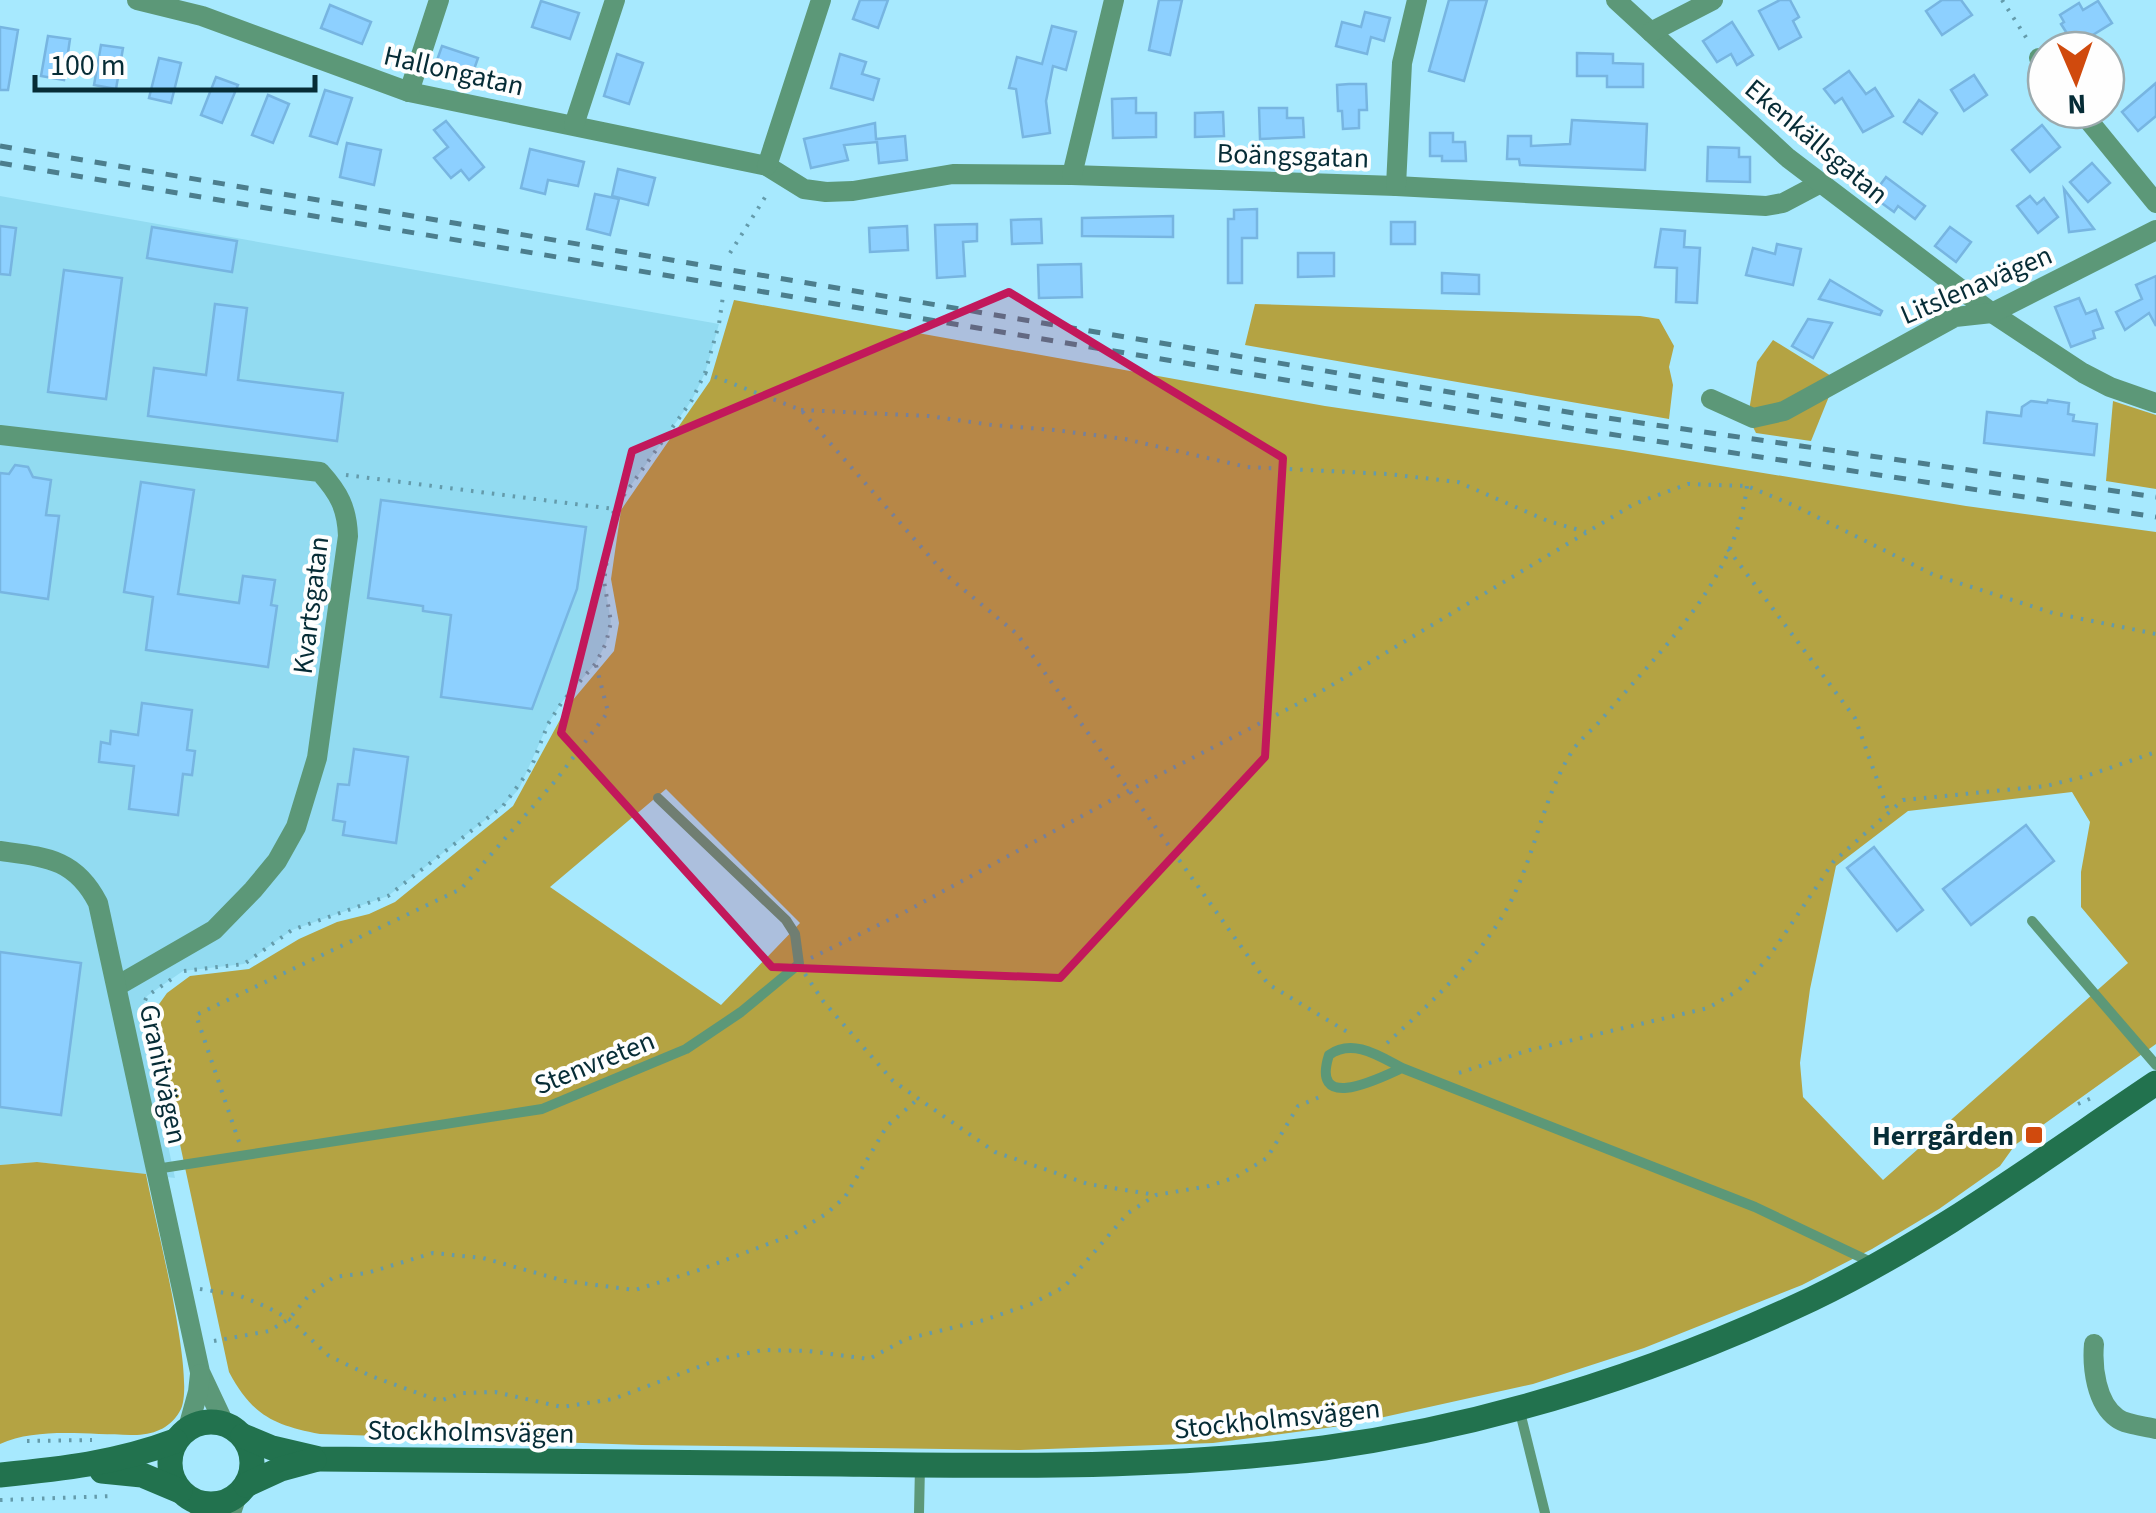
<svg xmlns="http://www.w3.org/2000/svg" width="2156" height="1513" font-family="'Source Sans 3',sans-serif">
	<rect width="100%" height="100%" fill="#a7e9fe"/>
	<polygon fill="#92dbf1" points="0,196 719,324 705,373 692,400 614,509 604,581 611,622 606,643 596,663 562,702 548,724 519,789 503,806 388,896 292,930 244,964 183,971 147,996 140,1013 142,1025 175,1178 37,1162 0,1165"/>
	<g fill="#b4a343" fill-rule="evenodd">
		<path d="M734 300 1325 406 1623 450 1966 506 2156 532V1044L2015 1145 2000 1166 1939 1209 1872 1249 1802 1285 1644 1348 1533 1384 1348 1425 1213 1443 1020 1450 642 1445 320 1434C273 1425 252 1415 229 1372L152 1014 167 993 190 976 249 969 299 939 337 922 369 914 395 902 513 806 567 707 614 651 619 623 611 579 621 510 710 381ZM666 789 800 923 721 1005 550 887ZM2072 792 2090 822 2081 872V907L2128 963 1883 1180 1803 1097 1800 1063 1810 989 1836 866 1908 811Z"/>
		<polygon points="1255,304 1640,316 1659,319 1674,346 1669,367 1673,385 1669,419 1245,345"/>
		<polygon points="1773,340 1836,379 1811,441 1756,433 1748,417 1757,362"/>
		<polygon points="2113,401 2156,415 2156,489 2106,481"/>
		<path d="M37 1162 146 1174C154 1217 196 1376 181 1409 172 1427 156 1434 137 1435 95 1436 40 1426 0 1444V1165Z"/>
	</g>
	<g fill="#8dd0ff" stroke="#77b5e1" stroke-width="2.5">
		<polygon points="860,0 888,0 878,28 853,19"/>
		<polygon points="1159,0 1182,0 1170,55 1149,50"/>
		<polygon points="1449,0 1487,0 1464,81 1429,71"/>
		<polygon points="1780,0 1790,0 1799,17 1793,21 1801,37 1779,49 1759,11"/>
		<polygon points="1942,0 1961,0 1972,15 1942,35 1926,11"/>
		<polygon points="541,1 579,13 570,39 532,27"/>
		<polygon points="2098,1 2112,23 2075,46 2061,24 2064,22 2060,15 2079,3 2083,10"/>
		<polygon points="330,5 371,22 362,44 321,28"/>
		<polygon points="1365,12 1390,18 1384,41 1371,37 1367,54 1336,46 1342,22 1361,27"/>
		<polygon points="1732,22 1753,55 1737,65 1731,54 1717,62 1703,41"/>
		<polygon points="1052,26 1076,32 1066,70 1053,66 1046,101 1050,133 1023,137 1016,89 1009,88 1017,57 1042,64"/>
		<polygon points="0,27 18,30 8,90 0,90"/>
		<polygon points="48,36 70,39 64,80 41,76"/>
		<polygon points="101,45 123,48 116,89 94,85"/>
		<polygon points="442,46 478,58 471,78 436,63"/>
		<polygon points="1577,53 1613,54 1613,63 1643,64 1643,87 1607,87 1607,76 1577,76"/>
		<polygon points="617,54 643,63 629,104 604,96"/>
		<polygon points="840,54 866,62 862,74 879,79 873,100 831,88"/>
		<polygon points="159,58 181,63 171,103 149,98"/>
		<polygon points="1849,71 1866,94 1875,88 1893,116 1863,132 1842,98 1835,103 1824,89"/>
		<polygon points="1974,75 1987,95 1964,111 1951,90"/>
		<polygon points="216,77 238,85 222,123 201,115"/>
		<polygon points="2156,83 2156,116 2138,131 2122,112"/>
		<polygon points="1349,84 1366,84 1367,110 1359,110 1359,128 1343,129 1342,111 1338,111 1337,85"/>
		<polygon points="325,90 352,98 337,144 310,136"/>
		<polygon points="268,95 289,104 273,143 252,135"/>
		<polygon points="1136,98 1136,113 1156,113 1156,137 1113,138 1112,99"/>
		<polygon points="1919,100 1937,113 1922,134 1904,122"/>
		<polygon points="1259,108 1287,108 1287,118 1303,118 1304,137 1260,139"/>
		<polygon points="1223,112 1224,136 1195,137 1195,113"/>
		<polygon points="1572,120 1647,124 1645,170 1520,165 1519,159 1507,159 1508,136 1531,136 1531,146 1570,144"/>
		<polygon points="446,121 484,167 469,180 461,170 451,178 434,158 448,147 434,130"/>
		<polygon points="875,123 876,139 905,136 907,160 879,163 877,142 844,145 848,160 811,168 804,139"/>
		<polygon points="2042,125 2060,147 2030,172 2012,150"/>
		<polygon points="1430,133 1453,133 1453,142 1465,142 1466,161 1442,161 1442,156 1430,156"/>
		<polygon points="347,143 381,150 374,185 340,177"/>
		<polygon points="1708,147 1739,148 1739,157 1750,157 1750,182 1707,181"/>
		<polygon points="530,149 584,162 578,186 548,180 545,194 521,188"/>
		<polygon points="2092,163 2110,183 2088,202 2070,182"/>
		<polygon points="618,169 655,178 648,205 612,196"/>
		<polygon points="1886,177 1925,206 1915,219 1898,206 1894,212 1872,196"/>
		<polygon points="2064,189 2094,229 2069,232"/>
		<polygon points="595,194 619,199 610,235 587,229"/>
		<polygon points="2030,196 2037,204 2044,198 2058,217 2038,233 2017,206"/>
		<polygon points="1257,209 1257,238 1242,238 1242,283 1228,283 1228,219 1234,219 1234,210"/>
		<polygon points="1173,216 1173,237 1082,236 1082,218"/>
		<polygon points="1041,219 1042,243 1012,244 1011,220"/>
		<rect x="1391" y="222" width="24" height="22"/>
		<polygon points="977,224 977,241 963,242 965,276 937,278 935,225"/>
		<polygon points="0,226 16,228 10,275 0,274"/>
		<polygon points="907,226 908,250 870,252 869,228"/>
		<polygon points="152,227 237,241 232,272 147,258"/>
		<polygon points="1950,227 1971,242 1956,262 1935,246"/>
		<polygon points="1661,229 1685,231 1684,247 1700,248 1697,303 1676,302 1677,268 1655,267"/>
		<polygon points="1777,244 1801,249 1793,285 1746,275 1753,248 1775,254"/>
		<polygon points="1298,253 1334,253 1334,276 1298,277"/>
		<polygon points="1081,264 1082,297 1039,298 1038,265"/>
		<polygon points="64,270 122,278 106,399 48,392"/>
		<polygon points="1442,273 1479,275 1479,294 1442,293"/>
		<polygon points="2156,276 2156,326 2149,313 2125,330 2116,312 2142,299 2136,285"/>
		<polygon points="1830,280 1882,311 1880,315 1819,299"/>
		<polygon points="2079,298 2086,314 2096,310 2103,328 2093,331 2095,338 2071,347 2055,307"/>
		<polygon points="215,304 247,308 238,380 343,393 337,441 148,416 154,368 206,375"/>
		<polygon points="1808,319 1832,323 1813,358 1792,346"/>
		<polygon points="2048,400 2069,403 2068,414 2074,415 2073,421 2097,424 2094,455 1984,443 1987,412 2021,416 2022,407 2031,401 2047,403"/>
		<polygon points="15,465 28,467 33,477 51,480 46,515 59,516 48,599 0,592 0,473 9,474"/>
		<polygon points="141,482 194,490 178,594 239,603 243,576 275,580 271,605 277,606 268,667 146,650 153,597 124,592"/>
		<polygon points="381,500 586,527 577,589 532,709 441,697 451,615 423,611 423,606 368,598"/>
		<polygon points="142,703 192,710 187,750 195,751 192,775 183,774 178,815 129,809 134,766 99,762 101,742 110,744 111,731 138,735"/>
		<polygon points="354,749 408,757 396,843 343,835 345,822 333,820 338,784 349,785"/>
		<polygon points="2026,825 2054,861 1971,925 1943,889"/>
		<polygon points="1874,847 1923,910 1897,931 1847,868"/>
		<polygon points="0,952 81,963 61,1115 0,1107"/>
	</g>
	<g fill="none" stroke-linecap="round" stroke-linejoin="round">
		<g stroke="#649bab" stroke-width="4" stroke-dasharray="2.5 8" stroke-linecap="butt">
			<polyline points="2002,0 2029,42"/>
			<polyline points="730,253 769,191"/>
			<polyline points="705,373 801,410 945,574 1017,634 1268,984 1349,1033"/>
			<polyline points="801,410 929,416 992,425 1054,430 1125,439 1247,467 1388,474 1458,482 1548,521 1586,532"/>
			<polyline points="346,475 614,509"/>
			<polyline points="1728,549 1855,718 1888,810"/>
			<polyline points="811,958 905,912 1128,791 1317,694 1634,504 1688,484 1747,486 1793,505 1934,575 2053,613 2156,634"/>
			<polyline points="184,971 244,964 292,930 388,896 503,806 531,768 548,724 562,702 596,663 606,643 611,622 604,581 614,509 692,400 705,373 719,324 723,296"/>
			<polyline points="805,974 823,1001 893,1081 995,1152 1088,1184 1156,1195"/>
			<polyline points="141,1010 147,996 176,976"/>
			<path d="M1387 1043C1432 1002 1483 955 1511 901 1535 854 1543 798 1571 753 1578 741 1591 731 1601 720 1660 650 1736 582 1747 486"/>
			<polyline points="1459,1073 1526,1051 1708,1008 1739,990 1769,957 1834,861 1903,800 2046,786 2086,776 2156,752"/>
			<polyline points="2078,1104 2094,1097"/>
			<polyline points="239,1142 196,1015 461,889 556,780 608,712 596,665"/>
			<polyline points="200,1289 238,1295 267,1307 289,1319 329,1356 371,1376 440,1401 462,1393 495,1392 562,1407 613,1399 720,1359 763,1350 808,1351 869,1359 906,1339 984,1320 1031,1304 1064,1287 1128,1213 1156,1195 1209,1186 1236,1177 1267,1158 1298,1106 1322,1096"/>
			<polyline points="214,1341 269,1331 289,1319 311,1293 334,1277 367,1273 433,1253 483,1258 565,1281 635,1290 699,1270 792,1235 826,1214 845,1197 887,1126 918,1099"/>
			<polyline points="27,1441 92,1440"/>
			<polyline points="0,1500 115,1496"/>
		</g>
		<g stroke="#5c9878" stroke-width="10">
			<polyline points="2032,921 2156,1065"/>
			<path d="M1402 1068C1380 1078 1310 1114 1329 1055 1353 1038 1379 1056 1402 1068L1755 1207 1875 1264"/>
			<polyline points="156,1169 542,1109 686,1049 741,1012 799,964 795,934 786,920 658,798"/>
			<polyline points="1519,1408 1545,1513"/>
			<polyline points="919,1513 920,1466"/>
		</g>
		<g stroke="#5c9878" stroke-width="20">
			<polyline points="137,0 202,16 409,92 767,166 804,189 826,192 853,191 953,174 1072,175 1396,186 1766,206 1783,203 1819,184"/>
			<polyline points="1616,0 1788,158 1992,313 2083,373 2110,387 2156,403"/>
			<polyline points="1651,32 1713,0"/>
			<polyline points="2039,58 2046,67"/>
			<polyline points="409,92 439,0"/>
			<polyline points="2080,110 2156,203"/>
			<polyline points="574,125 615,0"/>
			<polyline points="767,166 821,0"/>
			<polyline points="1072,175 1114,0"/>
			<polyline points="1396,186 1402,63 1417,0"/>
			<polyline points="1711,399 1753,418 1784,411 1955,317 1992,313 2156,230"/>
			<path d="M0 435 320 472C339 493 347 508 348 536L317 758 296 827 277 861 253 890 214 930 117 986"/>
			<path d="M0 851C45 857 75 858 98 903L200 1372 224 1423"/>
			<path d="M2094 1344C2092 1367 2096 1403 2117 1418 2126 1425 2145 1426 2156 1429"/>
			<polyline points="188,1428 198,1392 200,1374"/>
			<polyline points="196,1502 201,1513"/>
			<polyline points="231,1513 236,1498"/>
		</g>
		<g stroke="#22724e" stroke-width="25">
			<circle cx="211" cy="1463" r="41"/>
			<path d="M243 1436 272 1448 319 1459C493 1461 667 1463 841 1464 1001 1466 1165 1469 1324 1448 1492 1425 1659 1371 1812 1299 1934 1240 2044 1158 2156 1083"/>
			<polyline points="102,1471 142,1475 180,1491"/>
			<path d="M0 1475C61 1469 117 1463 175 1441"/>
			<polyline points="246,1485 281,1469 314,1460"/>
		</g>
		<g stroke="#4c7e8d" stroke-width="5" stroke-dasharray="12 12" stroke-linecap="butt">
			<polyline points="0,146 1579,414 2156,497"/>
			<polyline points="0,163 1576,429 2156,517"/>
		</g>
	</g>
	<path fill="#c2185b" fill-opacity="0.2" stroke="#c2185b" stroke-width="8" stroke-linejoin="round" d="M1009 292 1283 458 1265 757 1060 978 772 967 561 733 632 451Z"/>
	<rect fill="#d04a0d" stroke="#fefefe" stroke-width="4" x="2024" y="1125" width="20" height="20" rx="5"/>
	<g text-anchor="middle" stroke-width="8" stroke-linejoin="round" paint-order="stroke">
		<g font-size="28" fill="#062c36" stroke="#fefefe">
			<text transform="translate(454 70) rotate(13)" y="10">Hallongatan</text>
			<text transform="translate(1817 141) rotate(40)" y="10">Ekenkällsgatan</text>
			<text transform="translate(1293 155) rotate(2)" y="10">Boängsgatan</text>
			<text transform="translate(1976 284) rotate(-23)" y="10">Litslenavägen</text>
			<text transform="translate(310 605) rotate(-83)" y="10">Kvartsgatan</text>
			<text transform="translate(594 1062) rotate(-22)" y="10">Stenvreten</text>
			<text transform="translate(164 1074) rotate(78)" y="10">Granitvägen</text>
			<text transform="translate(1277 1418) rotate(-6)" y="10">Stockholmsvägen</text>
			<text transform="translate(471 1431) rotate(1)" y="10">Stockholmsvägen</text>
		</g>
		<g font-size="28" font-weight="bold" fill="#062c36" stroke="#fefefe" text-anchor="end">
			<text x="2014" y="1145">Herrgården</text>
		</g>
	</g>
	<g transform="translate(2076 80) rotate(178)"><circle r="48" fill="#fefefe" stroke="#9baaae" stroke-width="2.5"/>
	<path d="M0-8L18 38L0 25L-18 38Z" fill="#d04a0d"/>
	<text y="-15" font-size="28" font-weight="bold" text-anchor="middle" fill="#062c36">N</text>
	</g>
	<path d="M35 75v15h280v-15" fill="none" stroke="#062c36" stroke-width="5"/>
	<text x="50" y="75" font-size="30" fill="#062c36" stroke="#fefefe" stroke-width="8" paint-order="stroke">100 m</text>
</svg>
